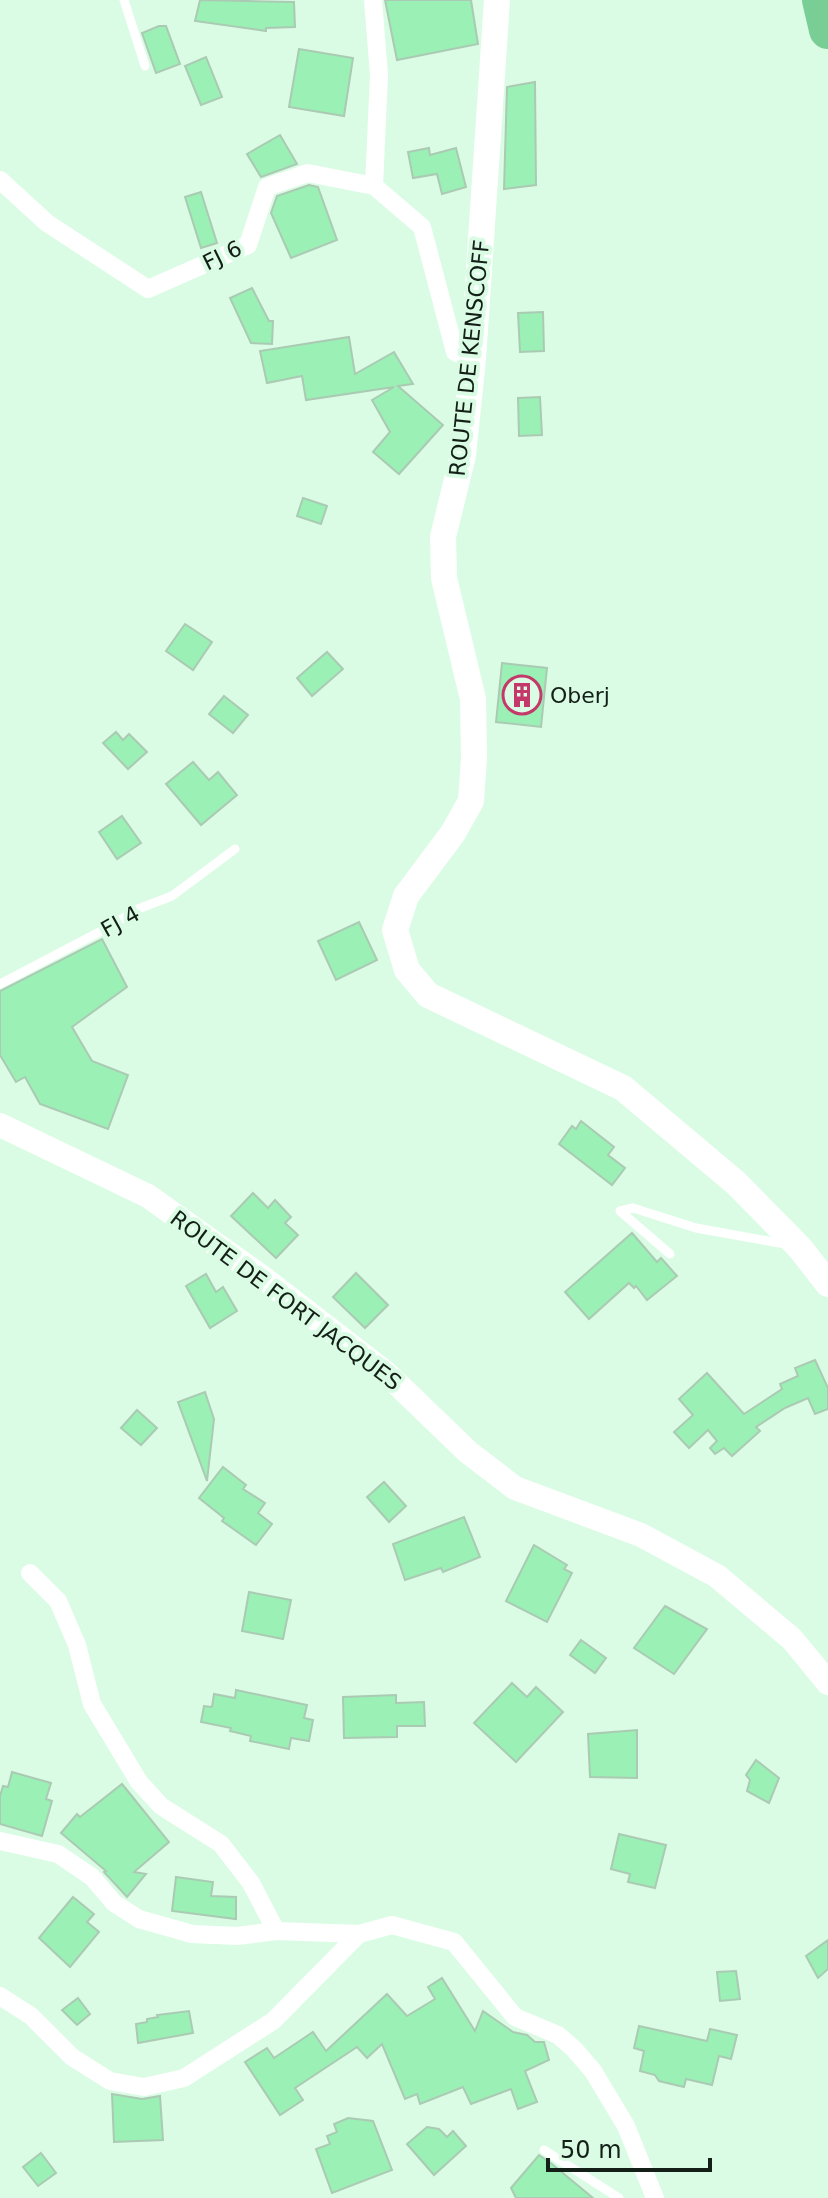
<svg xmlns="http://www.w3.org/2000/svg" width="828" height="2198" font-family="'DejaVu Sans',sans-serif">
	<rect width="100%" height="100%" fill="#dbfce4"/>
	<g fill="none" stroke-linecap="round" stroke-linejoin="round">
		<polyline stroke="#79ce95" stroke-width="38" points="821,0 828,30"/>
	</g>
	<g fill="#9af0b5" stroke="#abcab3" stroke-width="2">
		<polygon points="200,0 294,2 295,27 266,28 266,31 195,21"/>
		<polygon points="385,0 471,0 478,44 397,60"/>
		<polygon points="159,26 166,26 180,64 156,73 142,33"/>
		<polygon points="299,49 353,58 344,116 289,107"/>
		<polygon points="206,57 222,97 201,105 185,66"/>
		<polygon points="535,82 536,185 504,189 507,87"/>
		<polygon points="280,135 297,164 261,177 247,154"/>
		<polygon points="429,148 430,155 456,148 466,187 442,194 437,174 413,178 408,152"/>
		<polygon points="309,185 318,187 337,240 291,258 271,213 277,196"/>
		<polygon points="201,192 217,243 201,248 185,197"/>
		<polygon points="252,288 269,321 273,321 272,344 251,343 230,298"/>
		<polygon points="543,312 544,351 520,352 518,313"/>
		<polygon points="349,337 355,374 394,352 413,384 398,386 443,425 399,474 373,452 390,432 372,400 394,387 306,400 302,376 267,383 260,351"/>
		<polygon points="540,397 542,435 519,436 518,398"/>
		<polygon points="303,498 327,506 321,524 297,516"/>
		<polygon points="185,624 212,642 193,670 166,651"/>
		<polygon points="327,652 343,669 312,696 297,678"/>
		<polygon points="502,663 547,668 541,727 496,722"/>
		<polygon points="224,696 248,715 233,733 209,714"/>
		<polygon points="116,732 123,740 129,734 147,752 128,769 103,743"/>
		<polygon points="193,762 209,780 218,772 237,795 201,825 166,784"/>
		<polygon points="122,816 141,843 117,859 99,832"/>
		<polygon points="359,922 377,960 336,980 318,941"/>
		<polygon points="102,939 127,987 72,1027 92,1061 128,1075 108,1129 40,1104 25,1077 16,1082 0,1055 0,991"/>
		<polygon points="581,1121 614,1147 608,1155 625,1168 612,1185 559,1144 572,1126 576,1129"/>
		<polygon points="253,1193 268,1208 275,1200 291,1217 285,1223 298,1235 276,1258 231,1216"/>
		<polygon points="632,1233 657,1262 661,1258 677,1276 647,1300 636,1286 634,1288 629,1283 589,1319 565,1292"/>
		<polygon points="356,1273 388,1305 365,1328 333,1297"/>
		<polygon points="206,1274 216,1292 223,1287 237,1311 210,1328 186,1286"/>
		<polygon points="815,1360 828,1388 828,1409 815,1414 808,1398 785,1408 756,1427 760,1431 732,1456 724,1448 715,1454 710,1448 717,1441 708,1430 689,1448 674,1432 693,1415 679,1399 707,1373 744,1414 782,1389 780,1384 798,1376 795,1368"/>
		<polygon points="205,1392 214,1419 207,1481 178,1402"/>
		<polygon points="137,1410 157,1428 141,1445 121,1428"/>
		<polygon points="223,1467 246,1485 243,1489 265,1503 258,1513 272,1524 256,1545 222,1521 224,1518 199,1498"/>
		<polygon points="384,1482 406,1506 389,1522 367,1497"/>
		<polygon points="464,1517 480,1557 443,1572 441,1568 405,1580 393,1544"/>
		<polygon points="534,1545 567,1565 564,1569 572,1573 547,1622 506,1601"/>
		<polygon points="249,1592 291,1600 283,1639 242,1631"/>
		<polygon points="665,1606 707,1629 674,1674 634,1648"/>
		<polygon points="581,1640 606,1658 595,1673 570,1655"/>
		<polygon points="512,1683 527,1697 536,1687 563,1712 516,1762 474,1723"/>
		<polygon points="236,1690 307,1705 304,1718 313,1720 309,1741 291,1738 289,1749 250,1741 251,1736 230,1731 231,1728 201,1722 204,1706 212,1707 214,1694 235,1698"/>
		<polygon points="396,1695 396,1703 424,1702 425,1726 397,1726 397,1737 344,1738 343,1697"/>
		<polygon points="637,1730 637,1778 590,1777 588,1734"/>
		<polygon points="756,1760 779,1778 769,1803 747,1791 750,1780 746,1775"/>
		<polygon points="12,1772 51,1783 46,1799 52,1801 42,1836 0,1824 0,1796 3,1786 8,1787"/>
		<polygon points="122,1784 169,1842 134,1872 146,1874 127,1897 104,1872 106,1871 61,1833 77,1814 80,1817"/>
		<polygon points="619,1834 666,1845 655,1888 628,1882 630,1874 611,1869"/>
		<polygon points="176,1877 213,1882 211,1896 236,1897 236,1919 172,1911"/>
		<polygon points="73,1897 94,1914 87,1922 99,1932 70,1967 39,1938"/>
		<polygon points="828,1940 828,1969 818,1978 806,1956"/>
		<polygon points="736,1971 740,1999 720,2001 717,1972"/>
		<polygon points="442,1978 475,2031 483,2011 513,2032 527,2035 535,2042 544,2042 549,2060 525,2071 537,2102 518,2109 511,2089 471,2104 463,2087 420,2104 417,2094 405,2099 382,2044 367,2058 357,2047 295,2088 303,2100 280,2115 245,2062 267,2048 274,2058 313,2032 326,2051 387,1994 407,2016 435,1999 428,1987"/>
		<polygon points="78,1998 90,2014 77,2025 62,2010"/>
		<polygon points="189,2011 193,2033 138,2043 136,2024 147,2022 147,2019 158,2017 157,2015"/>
		<polygon points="639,2026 707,2041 710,2029 737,2035 731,2059 719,2056 712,2085 686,2079 684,2087 659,2081 655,2075 640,2071 644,2051 634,2048"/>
		<polygon points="112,2094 142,2099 160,2096 163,2140 114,2142"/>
		<polygon points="348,2118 373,2121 392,2170 332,2193 316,2149 330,2144 327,2136 337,2132 334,2124"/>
		<polygon points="427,2127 439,2129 447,2137 453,2131 466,2146 434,2175 407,2144"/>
		<polygon points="41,2153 56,2173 38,2186 23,2167"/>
		<polygon points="539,2155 552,2164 593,2198 516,2198 511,2188"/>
	</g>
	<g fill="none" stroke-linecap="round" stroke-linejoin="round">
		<g stroke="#fff" stroke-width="9">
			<polyline points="124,0 145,66"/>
			<polyline points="0,984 107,928 138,909 172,896 235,849"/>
			<polyline points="670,1254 620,1211 633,1208 696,1228 785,1244"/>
			<polyline points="544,2150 619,2198"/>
		</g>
		<g stroke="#fff" stroke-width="18">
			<polyline points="373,0 379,75 374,186"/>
			<polyline points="0,180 47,223 148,289 248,245 267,187 308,173 374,186 422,227 455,352 473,359"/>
			<polyline points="30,1573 58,1601 77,1645 92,1704 139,1782 161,1806 221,1844 251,1883 276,1931"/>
			<polyline points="0,1841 58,1854 92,1877 114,1903 139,1919 192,1934 237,1936 276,1931 359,1934"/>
			<polyline points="0,1996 31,2016 72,2057 110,2081 144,2087 184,2078 273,2021 359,1934 392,1925 454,1942 515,2017 558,2035 574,2049 593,2071 626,2126 655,2198"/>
		</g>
		<polyline stroke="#fff" stroke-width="24" points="0,1125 148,1196 262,1277 386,1373 468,1452 515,1488 641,1535 717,1576 792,1639 828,1683"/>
		<polyline stroke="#fff" stroke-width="26" points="497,0 473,359 463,455 443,537 444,578 473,699 474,758 471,801 453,833 406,896 395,930 407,970 428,995 623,1088 736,1183 800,1248 828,1284"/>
	</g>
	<defs>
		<symbol id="building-ring" viewBox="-11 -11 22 22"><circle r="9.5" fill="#dbfce4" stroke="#c4386a" stroke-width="1.5"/><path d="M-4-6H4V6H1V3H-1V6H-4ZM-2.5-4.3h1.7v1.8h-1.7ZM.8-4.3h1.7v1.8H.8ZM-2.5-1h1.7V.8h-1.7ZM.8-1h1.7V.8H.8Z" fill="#c4386a"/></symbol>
	</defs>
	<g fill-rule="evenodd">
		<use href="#building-ring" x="500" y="673" width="44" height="44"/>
	</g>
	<g text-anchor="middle" stroke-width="8" stroke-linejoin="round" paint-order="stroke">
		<g font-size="22" fill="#131f17" stroke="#dbfce4">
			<text transform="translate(222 255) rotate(-26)" y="8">FJ 6</text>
			<text transform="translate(469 358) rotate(-84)" y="8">ROUTE DE KENSCOFF</text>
			<text transform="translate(120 921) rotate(-29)" y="8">FJ 4</text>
			<text transform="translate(286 1300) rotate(37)" y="8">ROUTE DE FORT JACQUES</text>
		</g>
		<g font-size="22" fill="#131f17" stroke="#dbfce4" text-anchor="start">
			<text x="550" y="703">Oberj</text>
		</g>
	</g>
	<path d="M548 2158v12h162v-12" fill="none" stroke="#131f17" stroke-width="4"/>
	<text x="560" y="2158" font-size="24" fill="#131f17" stroke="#dbfce4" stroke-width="6" paint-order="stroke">50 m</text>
</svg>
